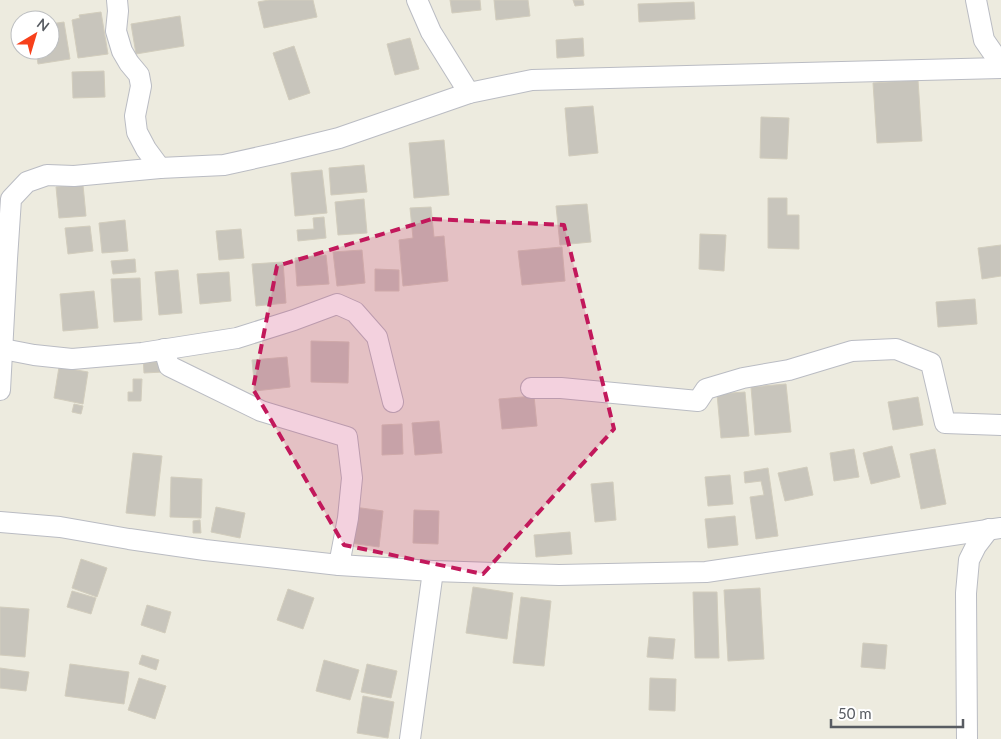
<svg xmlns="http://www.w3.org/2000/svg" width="1001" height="739" font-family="Lato,sans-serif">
	<rect width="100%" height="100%" fill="#edebdf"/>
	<g fill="#c8c5bc" stroke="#d2cdbd">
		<polygon points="269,0 313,0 317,17 264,28 258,2"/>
		<polygon points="450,0 480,0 481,10 452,13"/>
		<polygon points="494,0 528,0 530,16 496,20"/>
		<polygon points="573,0 583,0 584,5 575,6"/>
		<polygon points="694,2 695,19 639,22 638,4"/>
		<polygon points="101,12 108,54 78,58 72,20 80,18 79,15"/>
		<polygon points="180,16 184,46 136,54 131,24"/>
		<polygon points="64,22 70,59 38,64 36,50 50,50 50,24"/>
		<polygon points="410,38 419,69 395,75 387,44"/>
		<polygon points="583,38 584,56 557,58 556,40"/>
		<polygon points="294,46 310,93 289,100 273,53"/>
		<polygon points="104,71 105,97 73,98 72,72"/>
		<polygon points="918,80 922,141 877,143 873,83"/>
		<polygon points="593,106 598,153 569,156 565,108"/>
		<polygon points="761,117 789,118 787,159 760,158"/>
		<polygon points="444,140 449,195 414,198 409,143"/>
		<polygon points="364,165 367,192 331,195 329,168"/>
		<polygon points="322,170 327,213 295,216 291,173"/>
		<polygon points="83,185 86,216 59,218 56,187"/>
		<polygon points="768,198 787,198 787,215 799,215 799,249 768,248"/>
		<polygon points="364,199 367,233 338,235 335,202"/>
		<polygon points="587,204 591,242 560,245 556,206"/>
		<polygon points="431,207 434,237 444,236 448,281 403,286 399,240 413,238 410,208"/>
		<polygon points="324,217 326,238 298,241 297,230 314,229 313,218"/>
		<polygon points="125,220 128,251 102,253 99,223"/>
		<polygon points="90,226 93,251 68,254 65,228"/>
		<polygon points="241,229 244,258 219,260 216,231"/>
		<polygon points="700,234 726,235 724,271 699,269"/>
		<polygon points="1001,245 1001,276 982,279 978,248"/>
		<polygon points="562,247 565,281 522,285 518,251"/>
		<polygon points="362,250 365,283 337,286 333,252"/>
		<polygon points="326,255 329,284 297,286 295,258"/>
		<polygon points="135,259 136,272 113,274 111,261"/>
		<polygon points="283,262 286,303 256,306 252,264"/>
		<polygon points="375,269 399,270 399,291 375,291"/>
		<polygon points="178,270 182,313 159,315 155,272"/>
		<polygon points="229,272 231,301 200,304 197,274"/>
		<polygon points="140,278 142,320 114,322 111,279"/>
		<polygon points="94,291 98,328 63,331 60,294"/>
		<polygon points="975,299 977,324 938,327 936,302"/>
		<polygon points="311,341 349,342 348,383 311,382"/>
		<polygon points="162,356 163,372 144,373 143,357"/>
		<polygon points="287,357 290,387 255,391 252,360"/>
		<polygon points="59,367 88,372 83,404 54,398"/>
		<polygon points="133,379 142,379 141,401 128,401 128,392 133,392"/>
		<polygon points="786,384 791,432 755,435 751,387"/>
		<polygon points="745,392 749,436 721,438 717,394"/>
		<polygon points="534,396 537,426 502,429 499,399"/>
		<polygon points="918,397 923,425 893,430 888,402"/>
		<polygon points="74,404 83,406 81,414 72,412"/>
		<polygon points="439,421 442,453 415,455 412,423"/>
		<polygon points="402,424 403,454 382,455 382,425"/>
		<polygon points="892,446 900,477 871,484 863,453"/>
		<polygon points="854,449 859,477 834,481 830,453"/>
		<polygon points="935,449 946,504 921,509 910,454"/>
		<polygon points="133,453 162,456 155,516 126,513"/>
		<polygon points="807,467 813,495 785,501 778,473"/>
		<polygon points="768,468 778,536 756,539 750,497 764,495 761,481 745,483 744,472"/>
		<polygon points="730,475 733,504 708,506 705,477"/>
		<polygon points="171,477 202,479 201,518 170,517"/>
		<polygon points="613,482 616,520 595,522 591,484"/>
		<polygon points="216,507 245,513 240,538 211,532"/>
		<polygon points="354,507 383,511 379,547 350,543"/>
		<polygon points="414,510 439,511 438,544 413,543"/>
		<polygon points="735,516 738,545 708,548 705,519"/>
		<polygon points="200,520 201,533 193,533 193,521"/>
		<polygon points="570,532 572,554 536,557 534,535"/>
		<polygon points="81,559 107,568 97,597 72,588"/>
		<polygon points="473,587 513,593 507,639 466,633"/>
		<polygon points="760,588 764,659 728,661 724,590"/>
		<polygon points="288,589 314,598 303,629 277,620"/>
		<polygon points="72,591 96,598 91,614 67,607"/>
		<polygon points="693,592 717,592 719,658 695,658"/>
		<polygon points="521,597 551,601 544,666 513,663"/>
		<polygon points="147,605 171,612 165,633 141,625"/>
		<polygon points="0,607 29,609 25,657 0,655"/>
		<polygon points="649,637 675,639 673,659 647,657"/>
		<polygon points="863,643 887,645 885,669 861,667"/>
		<polygon points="142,655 159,660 156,670 139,664"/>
		<polygon points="324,660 359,670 350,700 316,691"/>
		<polygon points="70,664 129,672 124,704 65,696"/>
		<polygon points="367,664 397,671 391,698 361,692"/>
		<polygon points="0,668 29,672 26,691 0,688"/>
		<polygon points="139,678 166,686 155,719 128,710"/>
		<polygon points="650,678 676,679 675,711 649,710"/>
		<polygon points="363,696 394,702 388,738 357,733"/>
	</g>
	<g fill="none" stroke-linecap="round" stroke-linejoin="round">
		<defs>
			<g id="street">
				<polyline points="117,0 118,11 116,31 122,51 129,63 139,75 141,86 135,116 137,132 146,149 160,168"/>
				<polyline points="417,0 431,32 469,93"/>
				<polyline points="976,0 984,40 993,53 1001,61"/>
				<polyline points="3,349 34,355 72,359 142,353 237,338 294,320 337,304 355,312 377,337 393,402"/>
				<polyline points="164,349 169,366 261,411 347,437 352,478 348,518 339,565"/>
				<polyline points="531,388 561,388 698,401 706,389 743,378 789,370 852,351 896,349 931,363 945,423 1001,425"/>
				<polyline points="0,390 7,259 11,199 27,182 47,175 74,176 160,168 224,165 278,153 339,138 469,93 532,80 1001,68"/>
				<polyline points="0,522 60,527 129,539 205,550 339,565 433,571 559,575 706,572 1001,528"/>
				<polyline points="410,739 433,571"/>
				<polyline points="967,739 966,593 969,560 976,546 989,529"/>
			</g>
		</defs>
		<use href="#street" stroke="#babcc3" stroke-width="22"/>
		<use href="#street" stroke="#fff" stroke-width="20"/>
	</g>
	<path fill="#c2185b" fill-opacity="0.2" stroke="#c2185b" stroke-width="4" stroke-dasharray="10 6" stroke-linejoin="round" d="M432 219 564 225 614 429 483 574 344 545 253 389 277 266Z"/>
	<g transform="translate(35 35) rotate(38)"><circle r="24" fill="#ffffff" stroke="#bcbec0"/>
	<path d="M0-4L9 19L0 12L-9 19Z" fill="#f7401b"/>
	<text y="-8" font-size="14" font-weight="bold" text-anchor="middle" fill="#585c62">N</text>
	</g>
	<path d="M831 719v8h132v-8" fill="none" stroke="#585c62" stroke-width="2.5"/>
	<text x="838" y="719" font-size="15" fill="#585c62" stroke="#ffffff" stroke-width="4" paint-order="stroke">50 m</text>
</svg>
